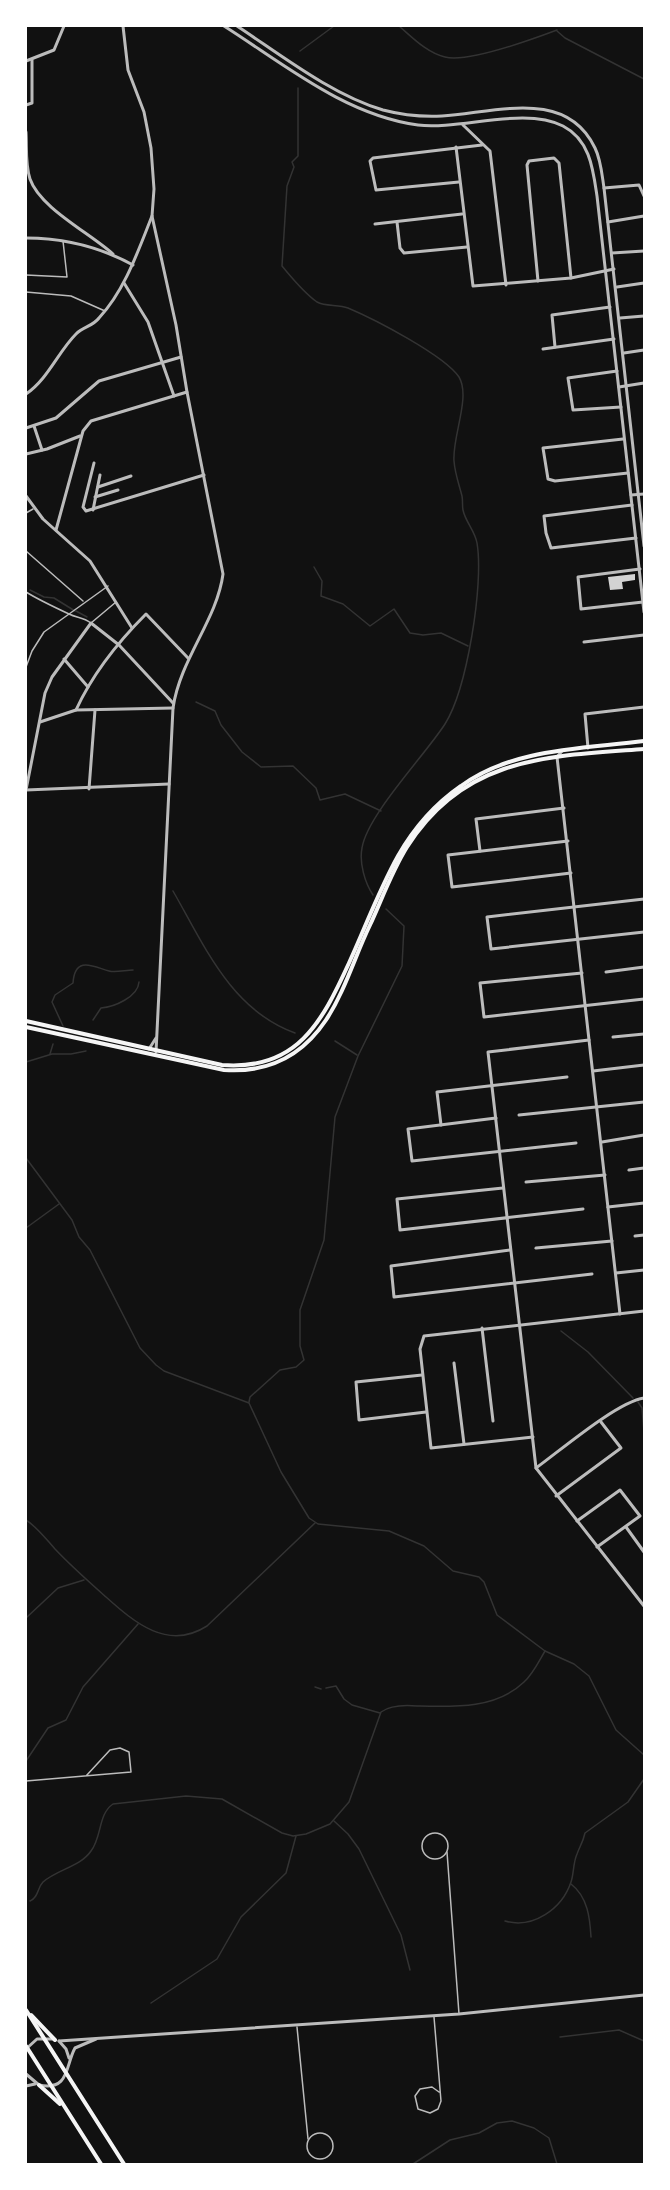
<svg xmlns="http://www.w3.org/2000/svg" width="670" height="2190" font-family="'Noto Sans',sans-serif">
	<rect width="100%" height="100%" fill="#111"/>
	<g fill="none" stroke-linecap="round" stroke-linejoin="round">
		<g stroke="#333" stroke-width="1.5">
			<path d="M399 26C412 37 427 53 445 57 468 63 533 39 557 30"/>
			<polyline points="557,31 565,38 644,79"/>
			<polyline points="300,51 334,26"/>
			<path d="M298 88V156L292 162 294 167 287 186 282 266C293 279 303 292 317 302 326 307 338 304 348 308 374 319 444 355 459 377 471 397 452 437 454 461 455 474 459 484 462 496 463 501 462 505 463 510 465 521 475 531 477 543 484 584 467 689 445 724 426 754 367 815 362 848 359 863 365 883 373 895"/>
			<polyline points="314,567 322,581 321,596 343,604 370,626 394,609 410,633 423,635 441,633 468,646"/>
			<polyline points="30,590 44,597 54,598 75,611"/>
			<polyline points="76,611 87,617"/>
			<polyline points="196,702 215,711 221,725 242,752 261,767 293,766 316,788 320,800 345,794 381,811"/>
			<path d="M173 891C204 945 231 1010 295 1033"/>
			<path d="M93 1020 101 1008C114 1007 138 997 139 982"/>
			<path d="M63 1026 52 1002 55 995 73 983C75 955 94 967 109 971 115 973 126 970 133 970"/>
			<polyline points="335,1041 357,1055"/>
			<polyline points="50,1054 53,1044"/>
			<polyline points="26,1062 52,1054 71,1054 86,1051"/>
			<polyline points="26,1158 72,1220 79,1237 90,1250 140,1348 156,1365 164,1371 249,1403 281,1472 309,1518 318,1524 389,1531 424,1546 453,1571 479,1577 484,1582 497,1615 545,1651 574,1664 589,1676 616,1730 644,1755"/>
			<polyline points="26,1228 59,1204"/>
			<polyline points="561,1331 588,1352 633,1398"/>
			<polyline points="249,1402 250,1397 280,1370 296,1367 304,1360 300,1346 300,1310 324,1240 335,1117 358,1056 402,966 404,926 386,909"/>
			<polyline points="638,1402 642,1408 644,1432"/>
			<path d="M26 1520C37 1527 46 1539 55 1549 71 1566 88 1581 106 1597 135 1623 168 1651 207 1626L315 1523"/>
			<polyline points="26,1618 58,1588 84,1580"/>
			<polyline points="315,1687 321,1689"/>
			<polyline points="326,1688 336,1686 344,1699 352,1705 380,1713"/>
			<polyline points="26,1761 48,1728 66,1720 83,1687 138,1624"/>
			<polyline points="334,1821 348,1834 359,1849 401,1935 410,1970"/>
			<path d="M571 1884C588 1897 590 1919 591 1937"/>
			<path d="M30 1901C39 1897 37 1888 43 1882 58 1869 80 1867 91 1851 102 1837 98 1814 113 1804L186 1796 222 1799 282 1833 293 1836 306 1834 330 1824 349 1802 381 1712C391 1705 406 1705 417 1706 454 1707 496 1709 524 1682 533 1674 539 1661 545 1651"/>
			<path d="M505 1921C533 1929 562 1909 571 1882 574 1873 573 1863 577 1854 580 1846 583 1842 585 1833L628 1802 644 1779"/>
			<polyline points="151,2003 217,1959 241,1917 286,1873 296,1836"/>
			<polyline points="560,2037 619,2030 644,2041"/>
			<polyline points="413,2164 450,2140 479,2133 497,2123 512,2121 534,2128 549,2138 557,2164"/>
		</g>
	</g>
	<polygon fill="#d3d3d3" points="635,574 635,580 622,582 623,589 610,590 608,577"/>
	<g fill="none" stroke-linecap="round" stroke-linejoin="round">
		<g stroke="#bcbcbc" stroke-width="1.5">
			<polyline points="26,275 67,277 63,241"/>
			<polyline points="26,292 71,296 105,311"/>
			<polyline points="26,513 33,509"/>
			<polyline points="26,551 83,601"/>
			<path d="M26 592C39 600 54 607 69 614 77 618 83 617 91 623L116 602"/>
			<polyline points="26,667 32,651 44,632 108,586"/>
			<polyline points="26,1781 131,1772 129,1752 120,1748 110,1750 86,1776"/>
			<circle cx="435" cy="1846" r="13"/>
			<polyline points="447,1852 459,2014"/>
			<polyline points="434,2017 441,2101 438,2109 430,2113 418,2109 415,2096 420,2089 432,2087 439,2092"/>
			<polyline points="297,2027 308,2139"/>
			<circle cx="320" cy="2146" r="13"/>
		</g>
		<g stroke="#bcbcbc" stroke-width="3">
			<polyline points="26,61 54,50 64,26"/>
			<polyline points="26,105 32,103 32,60"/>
			<polyline points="463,125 490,151 506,285"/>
			<path d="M26 132C27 148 25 164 30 179 40 208 90 233 113 254"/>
			<polyline points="456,147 473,286 571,278 614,269"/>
			<polyline points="459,182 376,190 370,161 373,158 482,145"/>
			<polyline points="604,188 639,185 644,196"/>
			<polyline points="397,222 400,248 404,253 467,247"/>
			<polyline points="608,222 644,216"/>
			<polyline points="375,224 462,214"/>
			<path d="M26 238C63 238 100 247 133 265"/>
			<polyline points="612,253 644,251"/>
			<polyline points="538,281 527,165 529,161 554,158 559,163 571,278"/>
			<polyline points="124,283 148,322 174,396"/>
			<polyline points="617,287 644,283"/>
			<polyline points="620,318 644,316"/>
			<polyline points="555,347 552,315 610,307"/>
			<polyline points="543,349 614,339"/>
			<polyline points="624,353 644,350"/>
			<polyline points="617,371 568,378 573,410 621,407"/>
			<polyline points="619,387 644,383"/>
			<path d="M26 394C48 379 58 352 76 334 83 327 93 326 99 318 125 290 138 251 152 216"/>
			<polyline points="34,426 42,450"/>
			<polyline points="26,428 56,418 99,381 181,357"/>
			<polyline points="623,439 543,448 548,479 555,481 628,473"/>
			<polyline points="26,454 47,449 80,436"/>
			<polyline points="94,463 83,507 86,511 204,475"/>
			<polyline points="98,487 131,476"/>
			<polyline points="631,495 644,494"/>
			<polyline points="26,496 43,519 90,561 132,628"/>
			<polyline points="95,497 118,490"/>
			<polyline points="632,505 544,516 546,533 551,548 636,538"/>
			<polyline points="93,510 100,475"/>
			<polyline points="56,530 83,431 91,421 187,392"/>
			<polyline points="640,569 578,577 581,609 643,602"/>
			<polyline points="584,642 644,635"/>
			<polyline points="64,659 88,687"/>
			<path d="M76 710C92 675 119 641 146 614L188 658"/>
			<polyline points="40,722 76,710 173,708"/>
			<polyline points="588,748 585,714 644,707"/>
			<polyline points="562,751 557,757 620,1314"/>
			<polyline points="89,789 95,710"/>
			<polyline points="26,790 45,693 52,677 91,623 119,645 173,703"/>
			<polyline points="26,790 169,784"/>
			<polyline points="568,841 448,855 452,887 571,873"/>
			<polyline points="480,851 476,819 564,808"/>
			<polyline points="644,899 487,917 491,949 644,932"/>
			<polyline points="606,972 644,967"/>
			<polyline points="582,973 480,983 484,1017 644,999"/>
			<polyline points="613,1037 644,1034"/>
			<polyline points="589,1040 488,1052 536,1468 644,1606"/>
			<polyline points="593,1071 644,1065"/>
			<polyline points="519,1115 644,1102"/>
			<polyline points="496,1118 408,1129 412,1161 576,1143"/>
			<polyline points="441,1125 437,1092 567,1077"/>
			<polyline points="602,1142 644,1135"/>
			<polyline points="629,1170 644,1168"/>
			<polyline points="526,1182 605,1175"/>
			<polyline points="503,1188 397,1199 400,1230 583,1209"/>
			<polyline points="608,1207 644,1203"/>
			<polyline points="635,1236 644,1235"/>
			<polyline points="536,1248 612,1241"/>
			<polyline points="510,1250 391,1266 394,1297 592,1274"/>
			<polyline points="616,1273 644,1270"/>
			<polyline points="482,1328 493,1421"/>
			<polyline points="454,1363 464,1444"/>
			<polyline points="422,1375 356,1382 359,1420 426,1412"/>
			<polyline points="533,1437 431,1448 420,1349 424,1336 644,1311"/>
			<path d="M536 1468C561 1450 617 1402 644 1398"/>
			<polyline points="556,1496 621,1448 601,1422"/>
			<polyline points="577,1521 620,1490 640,1516 597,1547"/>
			<polyline points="626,1527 644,1552"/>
			<polyline points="59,2041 459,2014 644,1995"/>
			<polyline points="59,2041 66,2049 69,2058"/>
			<polyline points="26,2049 37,2039 53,2039"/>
			<path d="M26 2074 39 2085C70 2091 65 2066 75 2048L96 2039"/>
			<polyline points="26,2086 35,2084"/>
		</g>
		<g stroke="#bcbcbc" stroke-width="3">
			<path d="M123 26 128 70 144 112 151 148 154 189 152 216 176 325 187 392 223 574C217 620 180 659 173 708L156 1052"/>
			<path d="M224 26C284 64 345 115 418 125 461 130 525 106 563 126 590 140 593 169 597 196L644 612"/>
			<path d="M237 26C281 55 332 95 383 110 402 115 422 117 442 116 494 113 566 87 595 148 601 160 602 175 604 188L644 546"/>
			<polyline points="149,1049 156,1038"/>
		</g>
		<g stroke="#f5f5f5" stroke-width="4">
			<path d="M26 1021 222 1065C297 1071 322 1022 349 963 365 928 379 890 398 856 414 828 435 804 461 786 513 748 583 749 644 741"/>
			<path d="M26 1027 224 1070C267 1073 302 1056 326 1020 345 991 355 956 370 925 382 899 392 871 407 847 464 756 550 756 644 749"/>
			<polyline points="26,2010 124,2164"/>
			<polyline points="31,2015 55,2040"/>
			<polyline points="26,2046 101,2164"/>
			<polyline points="39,2085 60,2104"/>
		</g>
	</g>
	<rect width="670" height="2190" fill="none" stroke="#ffffff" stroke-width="54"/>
</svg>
